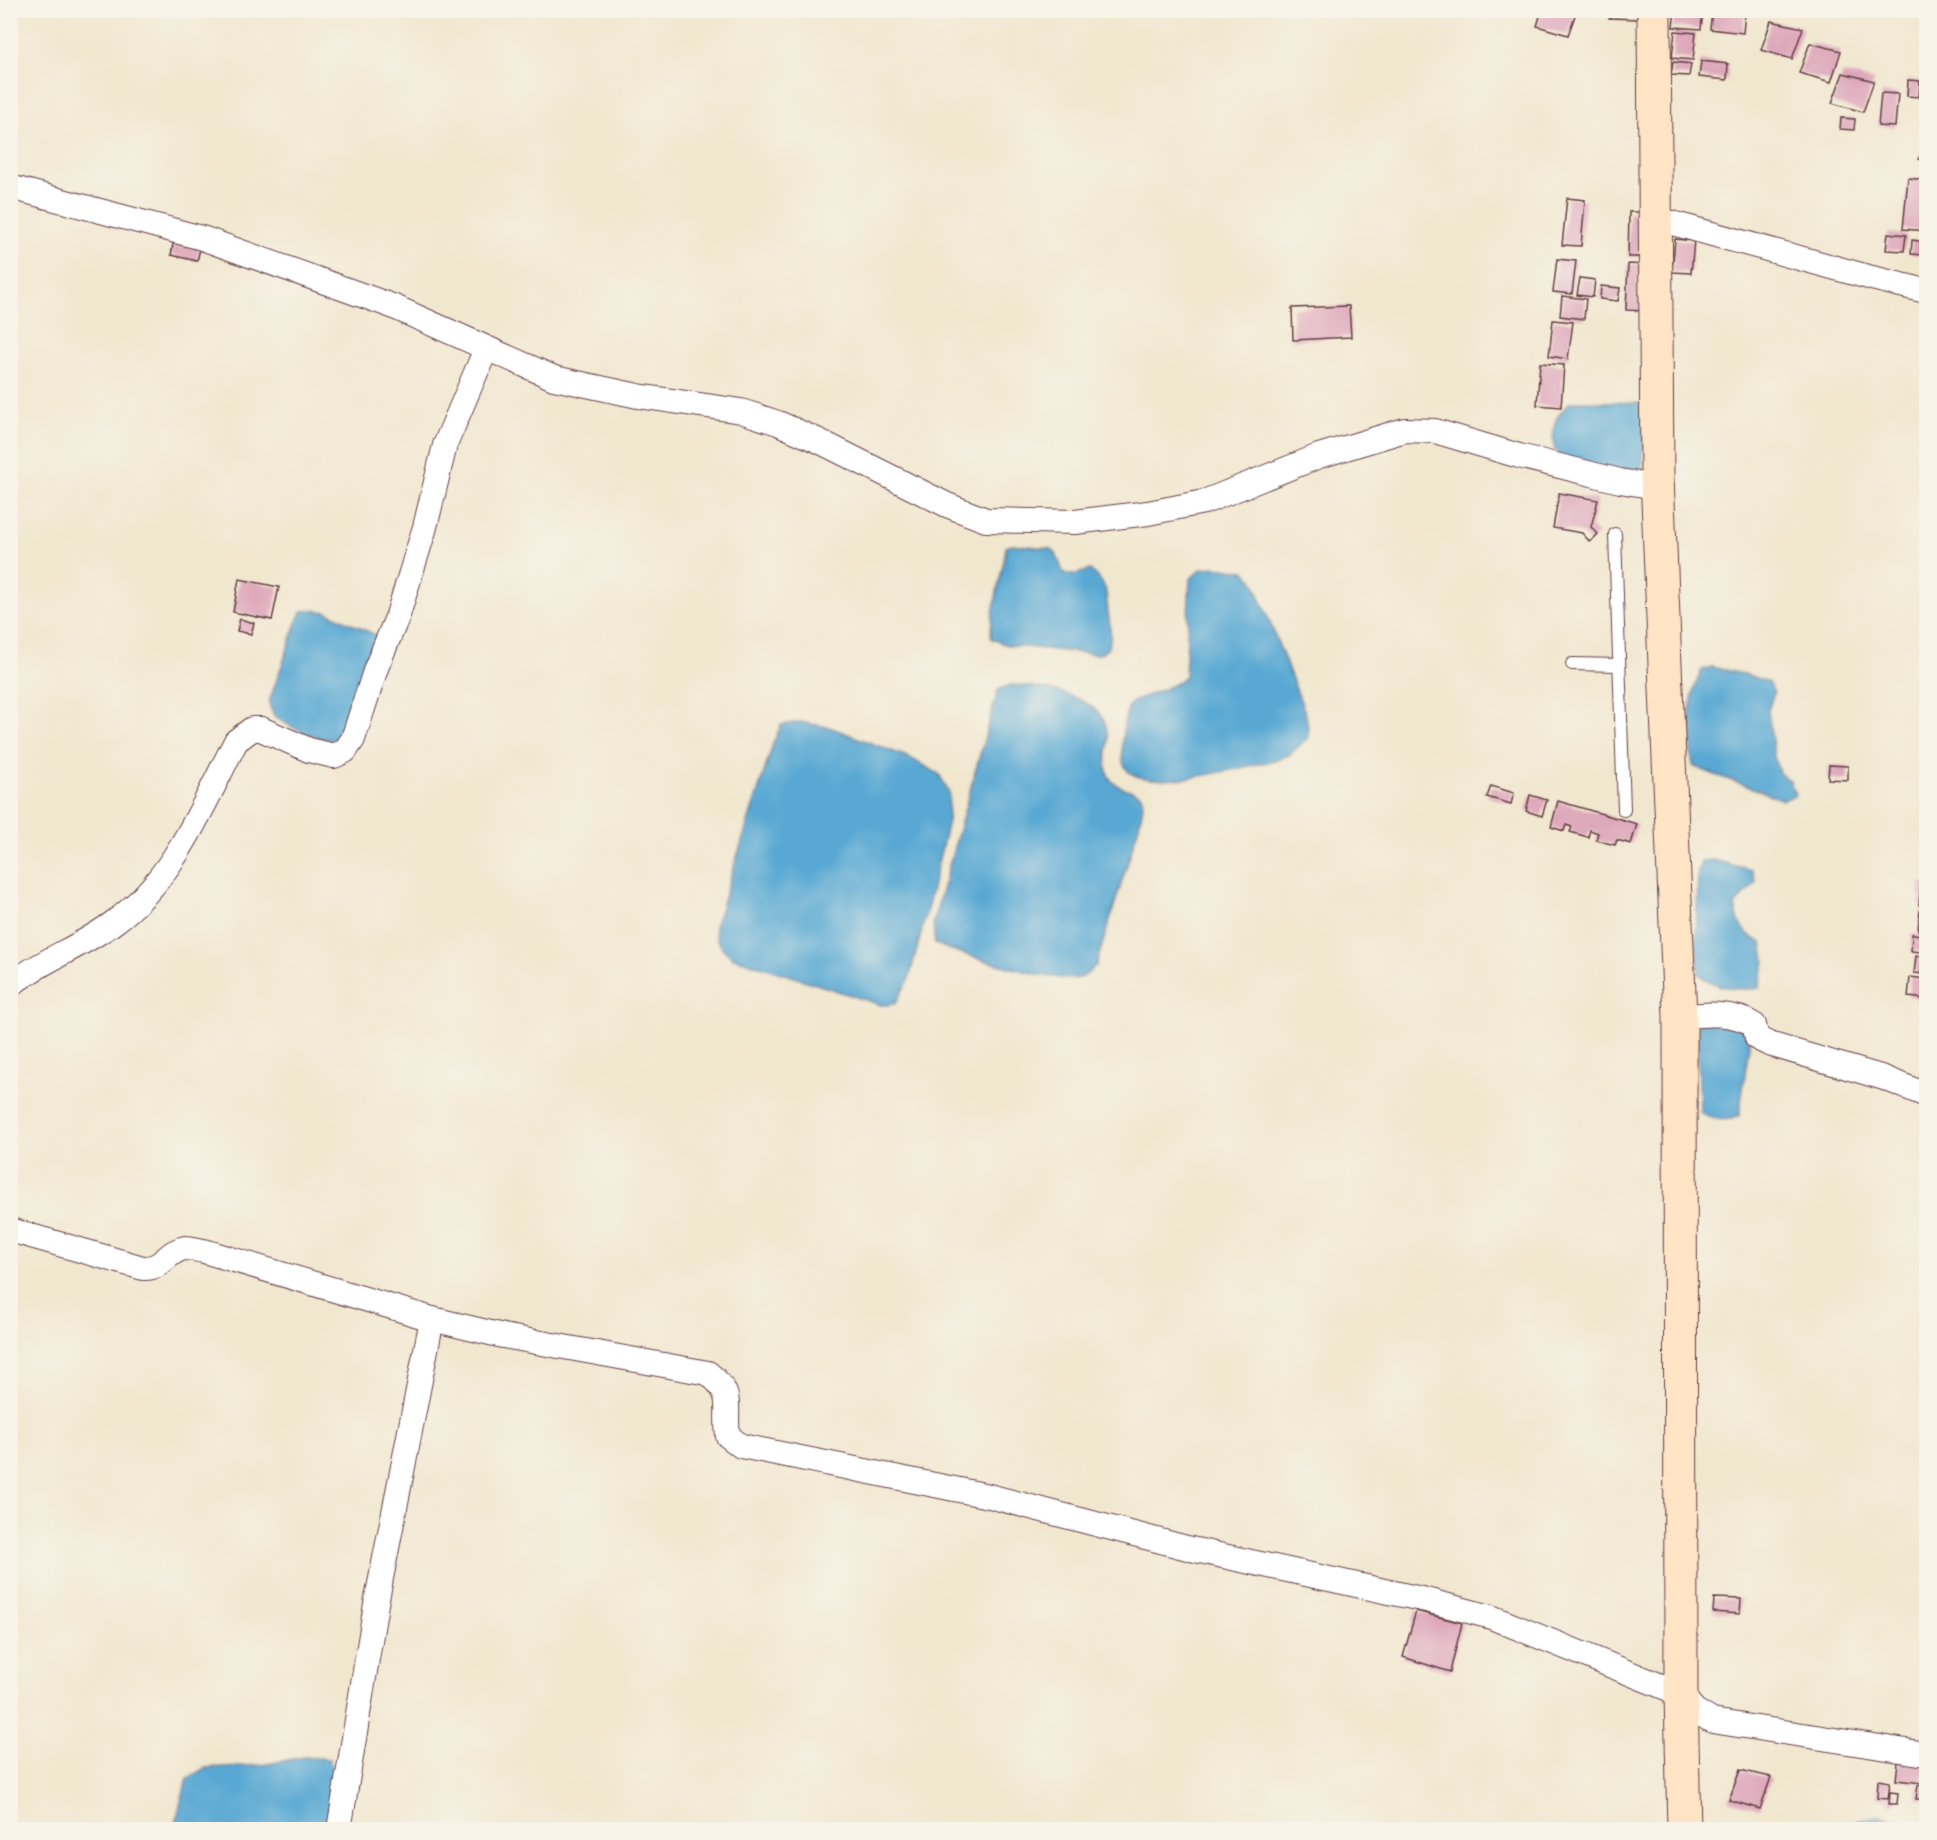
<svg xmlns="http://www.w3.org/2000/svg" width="1937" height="1840" font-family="'Sorts Mill Goudy',serif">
	<rect width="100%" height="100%" fill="#f7f3e8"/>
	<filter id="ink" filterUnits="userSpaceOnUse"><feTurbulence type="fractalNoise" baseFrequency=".0167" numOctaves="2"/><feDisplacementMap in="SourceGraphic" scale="12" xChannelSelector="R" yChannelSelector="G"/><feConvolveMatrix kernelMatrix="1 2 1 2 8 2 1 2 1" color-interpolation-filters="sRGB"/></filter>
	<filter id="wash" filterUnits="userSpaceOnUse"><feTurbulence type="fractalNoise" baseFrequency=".008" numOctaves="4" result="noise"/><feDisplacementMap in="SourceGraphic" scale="24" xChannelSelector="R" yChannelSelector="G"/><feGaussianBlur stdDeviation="1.35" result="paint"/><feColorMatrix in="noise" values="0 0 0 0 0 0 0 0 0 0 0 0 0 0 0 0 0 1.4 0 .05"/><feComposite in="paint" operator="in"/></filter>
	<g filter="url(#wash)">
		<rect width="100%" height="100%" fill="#f1e7cf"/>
		<g fill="#59a8d3" stroke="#52647f" stroke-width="1.5">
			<polygon points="1580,401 1638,403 1646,416 1642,469 1613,474 1564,460 1554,448 1553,430 1557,417 1569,403"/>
			<path d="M1013 544 1052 549 1056 554 1064 574H1077L1090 570C1096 574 1102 582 1105 588 1107 595 1107 605 1108 612 1110 627 1117 655 1094 654L1007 645 992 639C987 626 1004 566 1006 547Z"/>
			<path d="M1215 567 1244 571 1253 579 1306 715 1309 737 1289 755 1275 760C1243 767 1155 792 1129 772 1116 762 1124 719 1129 705 1146 692 1170 691 1185 676L1190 579 1201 569Z"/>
			<path d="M314 610 327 612 376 635 380 639 342 740C326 743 291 728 278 719 272 715 270 708 269 702L300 614 303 611Z"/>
			<path d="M1711 667 1748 675 1769 682 1774 693 1768 710 1774 756 1779 773 1790 781 1795 795 1783 800C1754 787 1723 779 1693 766 1688 733 1686 700 1702 670Z"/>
			<path d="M1010 685C1035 685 1089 694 1103 719 1106 723 1107 732 1108 737 1109 750 1101 771 1113 782 1120 789 1132 789 1142 796L1143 806 1139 826 1096 965C1092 968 1087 976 1082 977 1061 986 959 953 935 944L933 923 998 690Z"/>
			<path d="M801 722 832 728 910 758 939 774 949 793 948 821 925 918 909 979 895 1004 881 1005 732 957C721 948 715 940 715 926L774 741 781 725Z"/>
			<path d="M1713 860 1752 870 1756 882 1735 905C1739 928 1741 931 1762 943L1765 961 1759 988C1739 991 1714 988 1699 974L1696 943 1698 870 1702 861Z"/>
			<path d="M1702 1019 1749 1029V1046L1739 1116C1730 1122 1708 1120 1700 1112L1697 1025Z"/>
			<polygon points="304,1757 329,1759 336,1782 326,1829 175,1830 179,1809 187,1779 205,1768 262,1765"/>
			<polygon points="1879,1816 1911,1823 1914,1829 1855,1829 1856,1820"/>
		</g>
		<g id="blocks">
			<g fill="#dea8bb">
				<polygon points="1542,10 1577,10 1568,35 1537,26"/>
				<polygon points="1609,10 1638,10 1637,19 1609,18"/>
				<polygon points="1675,10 1703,10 1701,29 1673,27"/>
				<polygon points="1712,10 1745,13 1743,33 1710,29"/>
				<polygon points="1771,21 1803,28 1792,59 1761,50"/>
				<polygon points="1675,31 1696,33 1693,60 1672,58"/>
				<polygon points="1810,43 1841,51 1831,82 1799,73"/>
				<polygon points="1701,61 1728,64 1727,80 1699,77"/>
				<polygon points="1673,62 1691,64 1689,76 1671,75"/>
				<polygon points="1843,73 1874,81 1863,112 1832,103"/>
				<polygon points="1908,80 1920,81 1919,97 1907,96"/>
				<polygon points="1881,93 1898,94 1895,127 1878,126"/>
				<polygon points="1841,118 1855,119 1854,130 1840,129"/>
				<polygon points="1926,139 1926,161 1919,159"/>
				<polygon points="1908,178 1926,180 1926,231 1903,229"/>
				<polygon points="1567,198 1585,200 1581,246 1562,245"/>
				<polygon points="1629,212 1646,212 1645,257 1628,257"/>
				<polygon points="1888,233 1906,235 1904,251 1886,250"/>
				<polygon points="174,239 201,245 197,261 171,255"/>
				<polygon points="1675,239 1694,241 1691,273 1672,272"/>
				<polygon points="1912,240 1925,242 1923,255 1911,254"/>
				<polygon points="1557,259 1576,261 1572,294 1553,292"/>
				<polygon points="1628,264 1648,265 1646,311 1626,310"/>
				<polygon points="1580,278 1595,280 1593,297 1577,295"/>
				<polygon points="1601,286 1620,288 1618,301 1600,299"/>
				<polygon points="1562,296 1586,299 1584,319 1560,316"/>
				<polygon points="1349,306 1351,337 1293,340 1292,308"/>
				<polygon points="1553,320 1573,322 1568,359 1549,356"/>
				<polygon points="1540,363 1564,365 1561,407 1537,405"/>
				<polygon points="1559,493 1598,500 1591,527 1598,534 1590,542 1582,533 1553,528"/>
				<polygon points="239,579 279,587 272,620 233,612"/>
				<polygon points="240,619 254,623 251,634 237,631"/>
				<polygon points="1829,765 1848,766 1848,780 1828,779"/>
				<polygon points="1491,786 1514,793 1511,804 1487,797"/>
				<polygon points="1530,795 1547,800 1542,816 1526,811"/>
				<polygon points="1558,801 1637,824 1631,844 1617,840 1615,845 1596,840 1598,833 1590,830 1588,837 1570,832 1572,827 1566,825 1564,831 1551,827"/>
				<polygon points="1921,883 1926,883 1926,906 1919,905"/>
				<polygon points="1920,911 1926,912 1926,930 1918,930"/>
				<polygon points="1912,934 1923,935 1921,952 1911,951"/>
				<polygon points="1916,956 1926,957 1924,974 1914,973"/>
				<polygon points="1910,977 1926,979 1926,999 1908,997"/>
				<polygon points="1714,1598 1741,1599 1740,1614 1713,1612"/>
				<polygon points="1416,1611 1462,1623 1450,1672 1403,1657"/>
				<polygon points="1898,1762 1925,1765 1923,1783 1896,1780"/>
				<polygon points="1740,1770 1771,1777 1760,1809 1729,1800"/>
				<polygon points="1878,1780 1890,1782 1888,1799 1877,1798"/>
				<polygon points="1918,1785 1925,1786 1924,1799 1916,1799"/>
				<polygon points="1890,1792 1898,1793 1897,1804 1889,1804"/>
			</g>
		</g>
	</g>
	<g filter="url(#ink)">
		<use href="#blocks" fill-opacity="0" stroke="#633d44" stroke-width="1.5"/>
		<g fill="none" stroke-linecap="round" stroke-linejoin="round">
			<defs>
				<g id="service">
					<polyline points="1615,534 1624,810"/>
					<polyline points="1572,664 1619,665"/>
				</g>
				<g id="minor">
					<polyline points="10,187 202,238 392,306 554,378 638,396 741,411 778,423 819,441 947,505 986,520 1075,522 1148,513 1204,502 1319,456 1405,430 1435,431 1519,456 1620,481 1644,485 1657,477"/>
					<polyline points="1654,218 1872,278 1926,291"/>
					<path d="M10 985C42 960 81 947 113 923 174 880 203 805 236 741L252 729H261L309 750 334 756 345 751 353 739 376 668 398 615 425 527 445 445 486 349"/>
					<path d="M1680 1017C1704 1014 1733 1011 1754 1025L1757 1038 1769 1044 1884 1078 1926 1095"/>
					<path d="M10 1230 143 1268C164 1269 166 1251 185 1248 191 1248 198 1250 204 1251L432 1319 503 1336 708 1373C736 1396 724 1405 728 1436L741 1446 989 1496 1191 1549 1426 1600 1491 1617 1681 1694 1694 1710 1712 1721 1926 1754"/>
					<polyline points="339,1830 376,1604 432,1319"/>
				</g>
				<polyline id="secondary" points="1654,10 1657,477 1680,1017 1681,1694 1684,1830"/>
			</defs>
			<use href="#service" stroke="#633d44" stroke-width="14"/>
			<use href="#minor" stroke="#633d44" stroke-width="26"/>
			<use href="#secondary" stroke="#633d44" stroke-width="35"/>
			<use href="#service" stroke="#fff" stroke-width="12"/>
			<use href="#minor" stroke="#fff" stroke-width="24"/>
			<use href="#secondary" stroke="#ffe4c6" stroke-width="33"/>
		</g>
	</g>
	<rect width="1937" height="1840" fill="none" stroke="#f7f3e8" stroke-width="36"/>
</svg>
